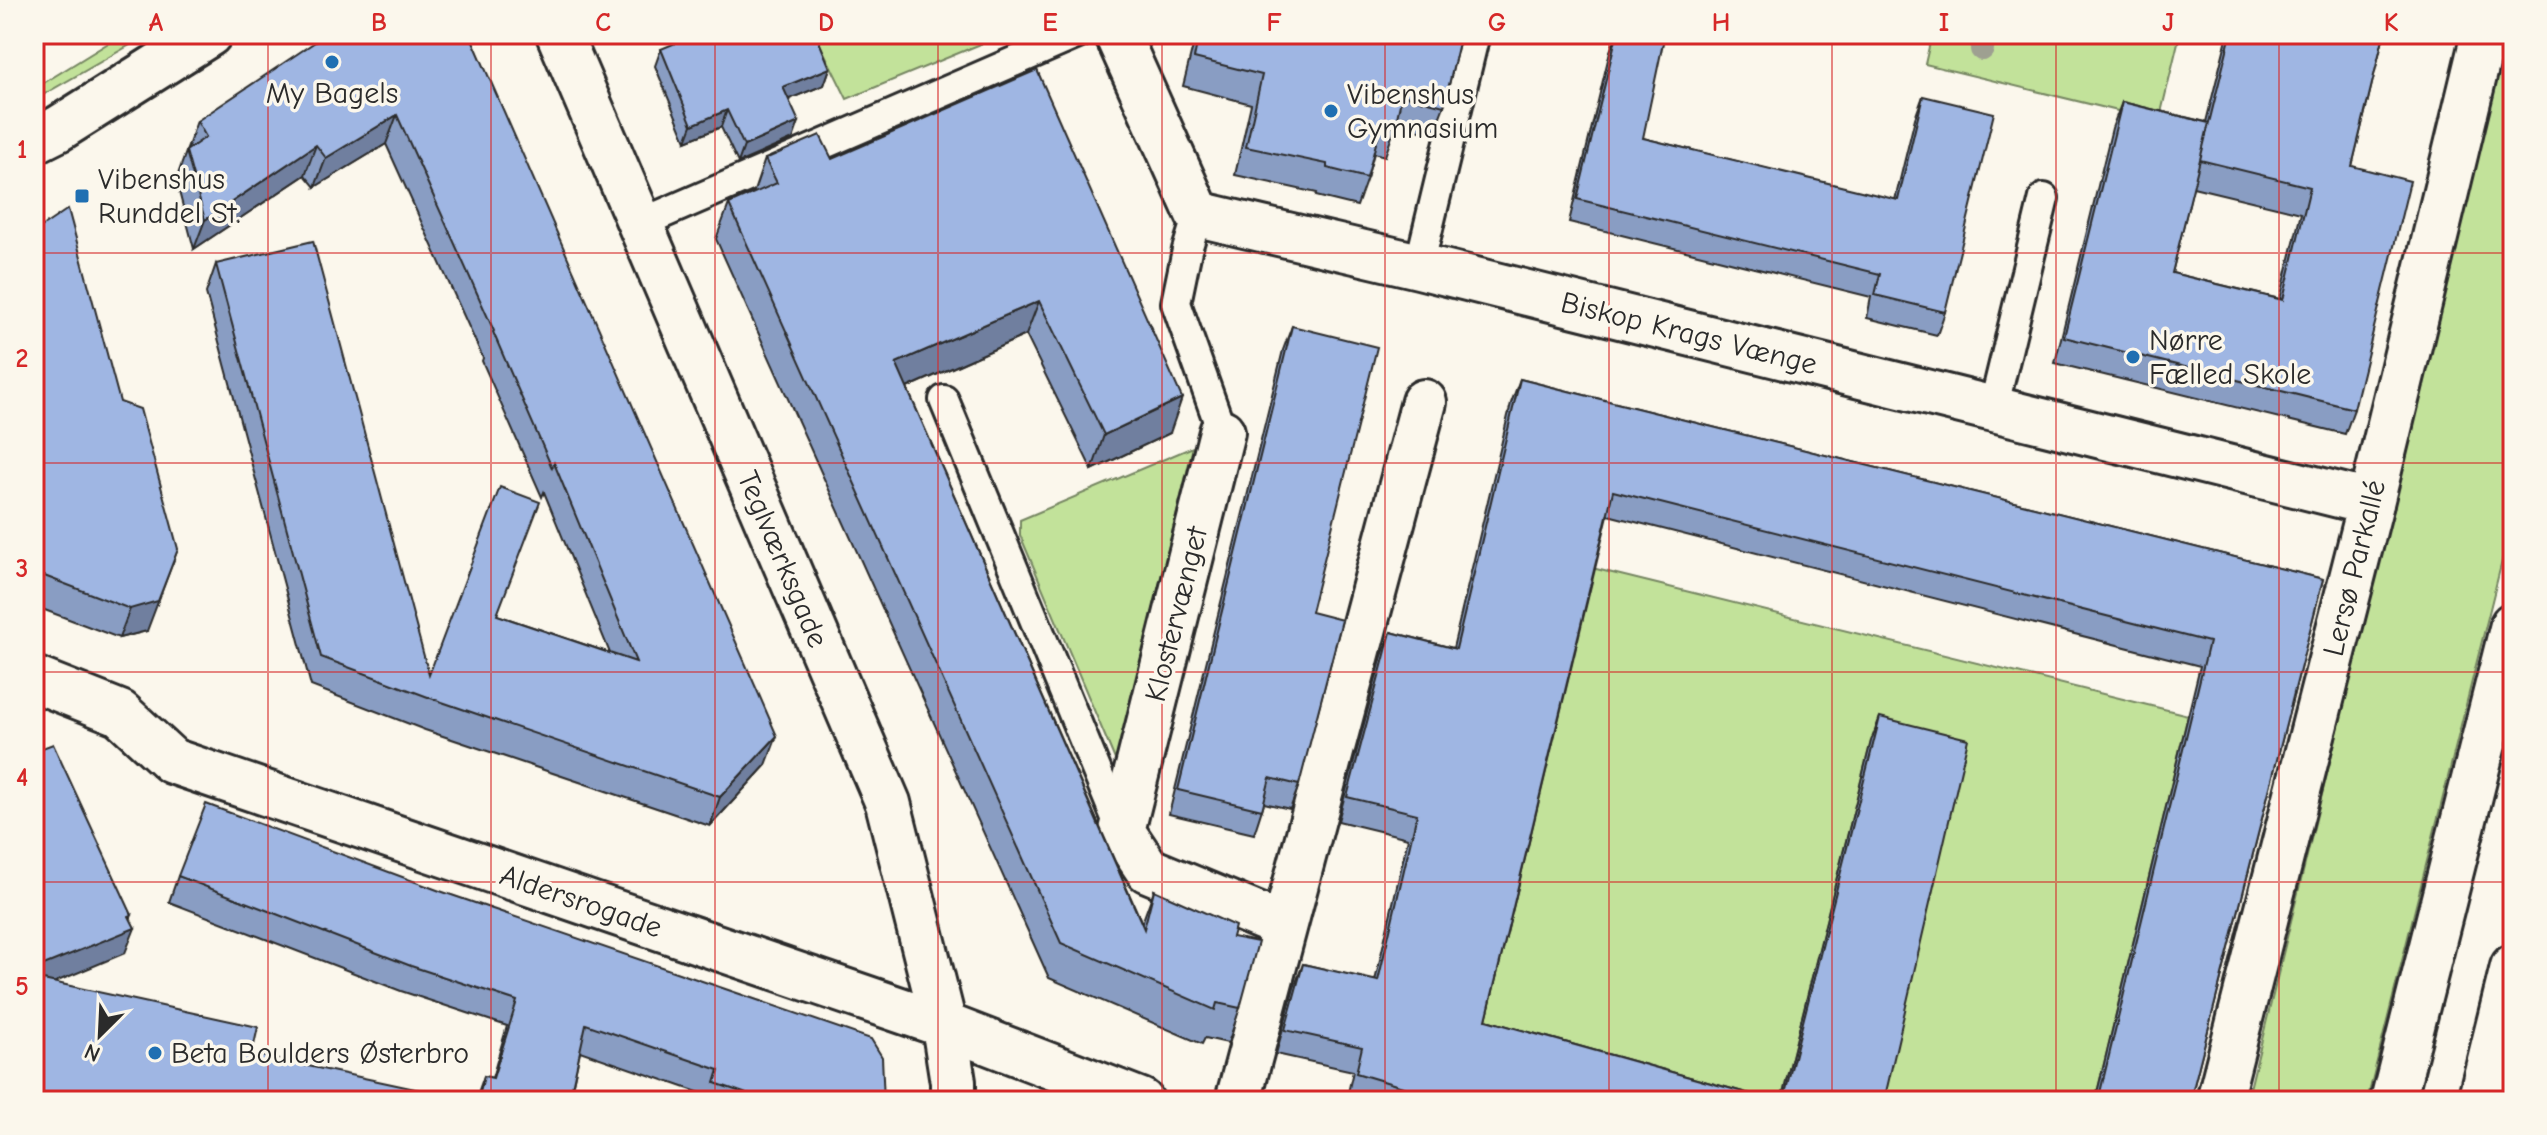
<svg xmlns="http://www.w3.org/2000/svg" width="2547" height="1135" font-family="'Comic Neue',sans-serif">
	<rect width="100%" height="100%" fill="#fbf7ec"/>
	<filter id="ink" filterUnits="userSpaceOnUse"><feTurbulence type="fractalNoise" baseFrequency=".0125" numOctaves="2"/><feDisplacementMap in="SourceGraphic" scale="16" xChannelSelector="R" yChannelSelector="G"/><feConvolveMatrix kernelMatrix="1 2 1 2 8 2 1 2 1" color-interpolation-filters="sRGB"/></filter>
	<g filter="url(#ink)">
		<g fill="#c2e29a" stroke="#768662" stroke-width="2">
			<polygon points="123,34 149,34 34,100 34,89"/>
			<polygon points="815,34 1005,34 847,99"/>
			<polygon points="1932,34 2180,34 2159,121 1925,64"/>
			<polygon points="2508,34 2513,34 2513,517 2367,1101 2247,1101"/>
			<polygon points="1193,447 1116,762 1020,535 1020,520"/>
			<polygon points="1592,568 2188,715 2095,1101 1881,1101 1871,741 1781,1101 1681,1101 1477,1044"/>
		</g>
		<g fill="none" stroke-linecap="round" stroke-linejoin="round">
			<defs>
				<g id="service">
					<polyline points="1198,214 1187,250 1176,303 1222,432"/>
					<polyline points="639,224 1078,34"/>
					<polyline points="1419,266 1475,34"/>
					<polyline points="944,400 1121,830"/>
					<polyline points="1993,409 2044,198"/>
				</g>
				<g id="minor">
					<polyline points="559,34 888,803 944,1025 953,1082 953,1101"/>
					<polyline points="1117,34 1198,214 1419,266 2371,503"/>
					<polyline points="1222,432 1122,831 1148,870 1283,926"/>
					<polyline points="34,679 120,713 172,761 944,1025 1141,1101"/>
					<polyline points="1238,1101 1424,402"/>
					<polyline points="2219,1101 2371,503 2484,34"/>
				</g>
				<g id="tertiary">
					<polyline points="34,141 58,129 209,34"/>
					<polyline points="2393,1101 2513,625"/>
					<polyline points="2480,1101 2513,967"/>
				</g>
			</defs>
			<use href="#service" stroke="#2b2b2b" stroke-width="34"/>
			<use href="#minor" stroke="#2b2b2b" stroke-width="50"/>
			<use href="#tertiary" stroke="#2b2b2b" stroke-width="50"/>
			<use href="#service" stroke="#fbf7ec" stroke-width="28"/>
			<use href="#minor" stroke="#fbf7ec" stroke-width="44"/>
			<use href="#tertiary" stroke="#fbf7ec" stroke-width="44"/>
		</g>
		<circle fill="#9ea091" cx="1982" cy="49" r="12"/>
		<g fill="#899dc3" stroke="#2b2b2b" stroke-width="2" fill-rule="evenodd">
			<polygon points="470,34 766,765 710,826 425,730 311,686 206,293 216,264 429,675 497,615 610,653 544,492 542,497 482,361 483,358 386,144 315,187 305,175 194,249 176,180 197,121"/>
			<polygon points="1196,34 1461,34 1444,106 1433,134 1396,125 1385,156 1374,153 1367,178 1357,206 1316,196 1317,193 1235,175 1251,104 1183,86"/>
			<polygon points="1617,34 1644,34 1643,138 1895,200 1915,118 1923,96 1945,312 1937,335 1867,318 1871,297 1569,222 1610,51"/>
			<path d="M2228 34H2384L2352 166 2354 409 2345 434 2055 363 2112 128 2122 102 2206 122ZM2193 187 2301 213 2280 299 2172 273Z"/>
			<polygon points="661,49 830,68 824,85 789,99 793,139 738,163 721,127 686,141 655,66"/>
			<polygon points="1037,70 1170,433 1092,470 1026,335 907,388 1142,923 1154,890 1232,937 1240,1008 1228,1043 1205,1038 1202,1044 1049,978 716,239 729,204 753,194 765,159 832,159"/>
			<polygon points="34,232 147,631 119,638 34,606"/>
			<polygon points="1292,326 1311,612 1299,785 1290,809 1264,803 1254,834 1169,814 1283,350"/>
			<polygon points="1520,379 2323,579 2190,1101 2095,1101 2200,666 1608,515 1486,1020 1775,1101 1361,1101 1347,1097 1353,1071 1276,1054 1294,988 1303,964 1375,981 1408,838 1338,821 1382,656 1391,632 1453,648 1511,403"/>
			<polygon points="1880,717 1884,1101 1781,1101 1871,741"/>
			<polygon points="178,876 884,1101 708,1101 709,1096 580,1051 569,1101 475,1101 484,1076 492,1078 507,1026 401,991 169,902"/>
		</g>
		<g fill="#6f7f9f" stroke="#2b2b2b" stroke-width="2">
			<polygon points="830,68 824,85 777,104 783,87"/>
			<polygon points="727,110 721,127 686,141 692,125"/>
			<polygon points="397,115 386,144 315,187 326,158"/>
			<polygon points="799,122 793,139 738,163 744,146"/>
			<polygon points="316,145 305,175 194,249 205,220"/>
			<polygon points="1039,301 1026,335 884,398 896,363"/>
			<polygon points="1182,398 1170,433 1092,470 1104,435"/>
			<polygon points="178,549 147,631 119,638 130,609"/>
			<polygon points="777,736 766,765 710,826 720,797"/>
			<polygon points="132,915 126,931 135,928 125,953 34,991 34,969"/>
		</g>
		<g fill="#9fb6e3" stroke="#2b2b2b" stroke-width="2" fill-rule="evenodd">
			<polygon points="327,34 470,34 777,736 720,797 436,700 321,657 216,264 313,241 429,675 500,487 540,502 497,615 636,662 554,463 552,468 493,332 494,331 397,115 326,158 316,145 205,220 186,151 206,137 197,121"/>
			<polygon points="697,34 816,34 830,68 783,87 799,122 744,146 727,110 692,125 661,49"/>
			<polygon points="1199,34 1461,34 1444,106 1402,95 1395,127 1381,124 1367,178 1327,168 1327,164 1246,147 1262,75 1194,58"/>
			<polygon points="1617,34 1644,34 1664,38 1643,138 1898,200 1923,96 1994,113 1945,312 1875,295 1880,274 1577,199"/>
			<path d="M2231 34H2384L2352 166 2410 181 2354 409 2064 337 2122 102 2209 123ZM2209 123 2200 160 2310 187 2283 300 2172 273Z"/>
			<polygon points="1037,70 1182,398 1104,435 1039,301 896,363 1144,929 1154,890 1235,926 1232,937 1258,942 1240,1008 1217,1003 1215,1010 1061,943 729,204 777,183 765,159 820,135 832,159"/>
			<polygon points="68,209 120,402 140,409 178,549 158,601 130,609 34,572 34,232"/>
			<polygon points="1292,326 1377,347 1311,612 1342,620 1299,785 1270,778 1262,810 1178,790"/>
			<polygon points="1520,379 2323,579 2190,1101 2098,1101 2209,642 1613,491 1486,1020 1775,1101 1450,1101 1356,1073 1362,1047 1285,1030 1303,964 1378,981 1417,814 1347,797 1391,632 1456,649"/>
			<polygon points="1880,717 1968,739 1884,1101 1783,1101"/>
			<polygon points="53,744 132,915 129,916 135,928 34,969 34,746 40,749"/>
			<polygon points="206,804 440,891 871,1039 882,1057 884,1101 767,1101 715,1083 719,1070 586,1024 569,1101 478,1101 484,1076 493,1078 517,1001 411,966 178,876"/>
			<polygon points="34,978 258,1027 252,1054 471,1101 34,1101"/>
		</g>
	</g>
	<path fill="none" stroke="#d62828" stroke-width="2" stroke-opacity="0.55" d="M268 34V1101M491 34V1101M715 34V1101M938 34V1101M1162 34V1101M1385 34V1101M1609 34V1101M1832 34V1101M2056 34V1101M2279 34V1101M34 253H2513M34 463H2513M34 672H2513M34 882H2513"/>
	<g fill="#1f6fb2" stroke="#fbf7ec" stroke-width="3">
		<circle cx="332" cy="62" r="8"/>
		<circle cx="1331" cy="111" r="8"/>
		<rect x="74" y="188" width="16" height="16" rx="4"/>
		<circle cx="2133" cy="357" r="8"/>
		<circle cx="155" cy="1053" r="8"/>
	</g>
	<g text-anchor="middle" stroke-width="7" stroke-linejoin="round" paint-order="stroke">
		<g font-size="30" fill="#2b2b2b" stroke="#fbf7ec" text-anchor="start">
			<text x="332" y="103" text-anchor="middle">My Bagels</text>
			<text x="1347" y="104">Vibenshus<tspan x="1347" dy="34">Gymnasium</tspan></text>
			<text x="98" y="189">Vibenshus<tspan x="98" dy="34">Runddel St.</tspan></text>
			<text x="2149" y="350">Nørre<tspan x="2149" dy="34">Fælled Skole</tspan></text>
			<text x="171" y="1063">Beta Boulders Østerbro</text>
		</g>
		<g font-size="30" fill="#2b2b2b" stroke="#fbf7ec">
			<text transform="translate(1689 333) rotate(14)" y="10">Biskop Krags Vænge</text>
			<text transform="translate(783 559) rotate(67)" y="10">Teglværksgade</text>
			<text transform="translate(2354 568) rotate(-76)" y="10">Lersø Parkallé</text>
			<text transform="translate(1176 614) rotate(-76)" y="10">Klostervænget</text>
			<text transform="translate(581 901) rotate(19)" y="10">Aldersrogade</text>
		</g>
	</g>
	<rect width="2547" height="1135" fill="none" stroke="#fbf7ec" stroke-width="88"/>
	<g transform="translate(100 1035) rotate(204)" stroke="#fbf7ec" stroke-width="6" paint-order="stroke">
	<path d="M0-6L14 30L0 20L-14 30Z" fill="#2b2b2b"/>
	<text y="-12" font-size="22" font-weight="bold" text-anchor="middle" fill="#2b2b2b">N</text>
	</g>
	<rect x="44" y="44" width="2459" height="1047" fill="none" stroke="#d62828" stroke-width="3"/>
	<g font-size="26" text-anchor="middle" font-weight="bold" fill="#d62828">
		<text x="156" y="31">A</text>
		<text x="379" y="31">B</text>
		<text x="603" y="31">C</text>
		<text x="826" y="31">D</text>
		<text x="1050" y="31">E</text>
		<text x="1274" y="31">F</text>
		<text x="1497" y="31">G</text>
		<text x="1721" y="31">H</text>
		<text x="1944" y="31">I</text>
		<text x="2168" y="31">J</text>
		<text x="2391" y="31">K</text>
		<text x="22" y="158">1</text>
		<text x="22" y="367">2</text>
		<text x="22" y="577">3</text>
		<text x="22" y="786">4</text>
		<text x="22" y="995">5</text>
	</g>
</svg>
